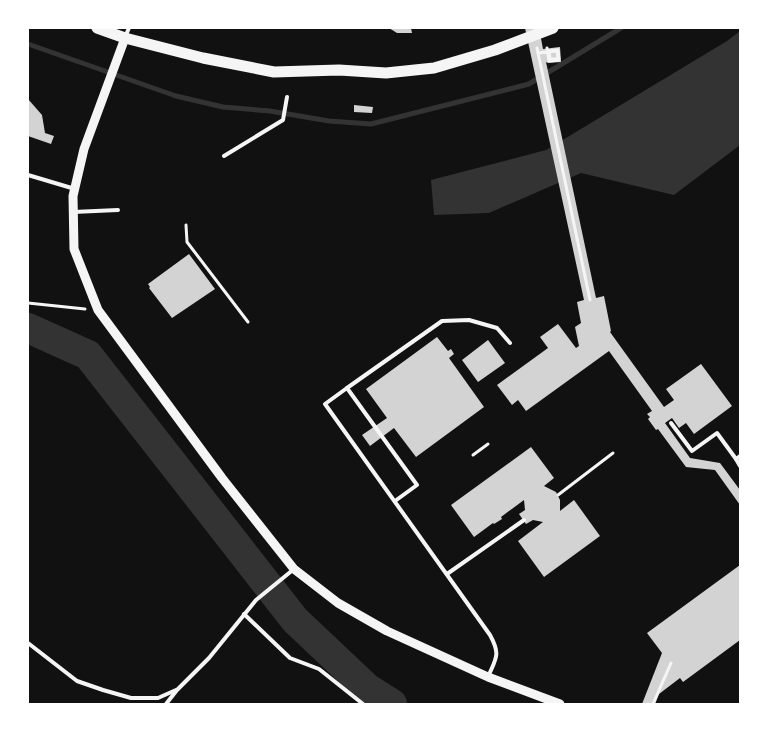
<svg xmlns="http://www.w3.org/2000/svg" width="768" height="732" font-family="'PT Sans Narrow',sans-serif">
	<rect width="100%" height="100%" fill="#111"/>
	<polygon fill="#333" points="740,31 740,145 674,195 581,173 489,213 434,215 431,180 546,150 727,41"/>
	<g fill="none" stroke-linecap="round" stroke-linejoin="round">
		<polyline stroke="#333" stroke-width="5" points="28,44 176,96 223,107 270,111 329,121 371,124 529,84 621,28"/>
		<polyline stroke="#333" stroke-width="30" points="28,328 88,355 295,620 367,688 392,704"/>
	</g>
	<g fill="#d3d3d3">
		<polygon points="389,28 411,28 412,33 397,33"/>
		<polygon points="525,28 539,28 543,49 560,47 561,62 548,63 546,62 596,298 604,296 611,331 610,332 664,407 674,400 666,389 701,364 732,406 694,434 686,423 679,428 672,418 665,423 690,458 720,463 740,490 740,505 715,470 686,467 658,429 656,430 648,419 650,417 647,414 652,411 609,351 526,411 518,400 512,405 497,385 548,348 540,337 558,324 576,348 579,346 575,327 581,323 577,302 584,300"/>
		<polygon points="28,99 42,115 45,133 54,136 51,144 28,136"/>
		<polygon points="354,105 373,107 372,113 354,112"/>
		<polygon points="189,254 215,289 172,318 149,288 150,287 148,284"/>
		<polygon points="437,337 448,351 451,349 454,354 449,358 484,407 416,457 394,428 370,446 362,435 387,418 366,389"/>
		<polygon points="488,340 505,363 478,382 462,360"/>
		<polygon points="531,447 554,478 544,486 556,492 560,500 560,511 574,500 600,536 544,577 518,541 543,522 533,520 526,524 519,514 525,510 524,500 501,517 502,519 494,524 493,523 474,537 451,505"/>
		<polygon points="740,565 740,640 683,682 680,678 659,694 655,704 642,704 662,653 647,633"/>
	</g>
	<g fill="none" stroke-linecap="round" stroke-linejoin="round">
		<g stroke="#f5f5f5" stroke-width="3">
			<polyline points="537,48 590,300"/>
			<polyline points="538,53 557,51 558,59 550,59 549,51 557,50 558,59 549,60 548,51 558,50 559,60 549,61 547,48"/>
			<polyline points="186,225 187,242 248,322"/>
			<polyline points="28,303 85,309"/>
			<polyline points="473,455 488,444"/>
			<polyline points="558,495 613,453"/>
			<polyline points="653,704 671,663"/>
		</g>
		<g stroke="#f5f5f5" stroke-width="4">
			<polyline points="125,37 129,28"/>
			<polyline points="224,156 283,120 287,97"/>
			<polyline points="28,175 75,189"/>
			<polyline points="73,212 118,210"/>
			<polyline points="347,388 442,321 469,320 497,328 510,343"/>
			<polyline points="671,423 692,451 717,433 736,459 740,456"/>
			<polyline points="736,459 740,466"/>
			<path d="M395 501 417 485 347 388 325 404 490 635C501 655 496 658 488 677"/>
			<polyline points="447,574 524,520"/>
			<polyline points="244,614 290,658 319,669 363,704"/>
			<polyline points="28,643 77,681 103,690 131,698 158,698 176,690"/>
			<polyline points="166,704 177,690 209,658 256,600 294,569"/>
		</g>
		<polyline stroke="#f5f5f5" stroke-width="9" points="125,38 84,149 73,196 74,249 98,310 222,478 294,569 338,603 387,631 488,677 560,704"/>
		<polyline stroke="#f5f5f5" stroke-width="11" points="97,28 125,38 203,58 274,72 339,70 386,73 434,68 495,50 553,28"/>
	</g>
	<rect width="768" height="732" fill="none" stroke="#ffffff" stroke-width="58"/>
</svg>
